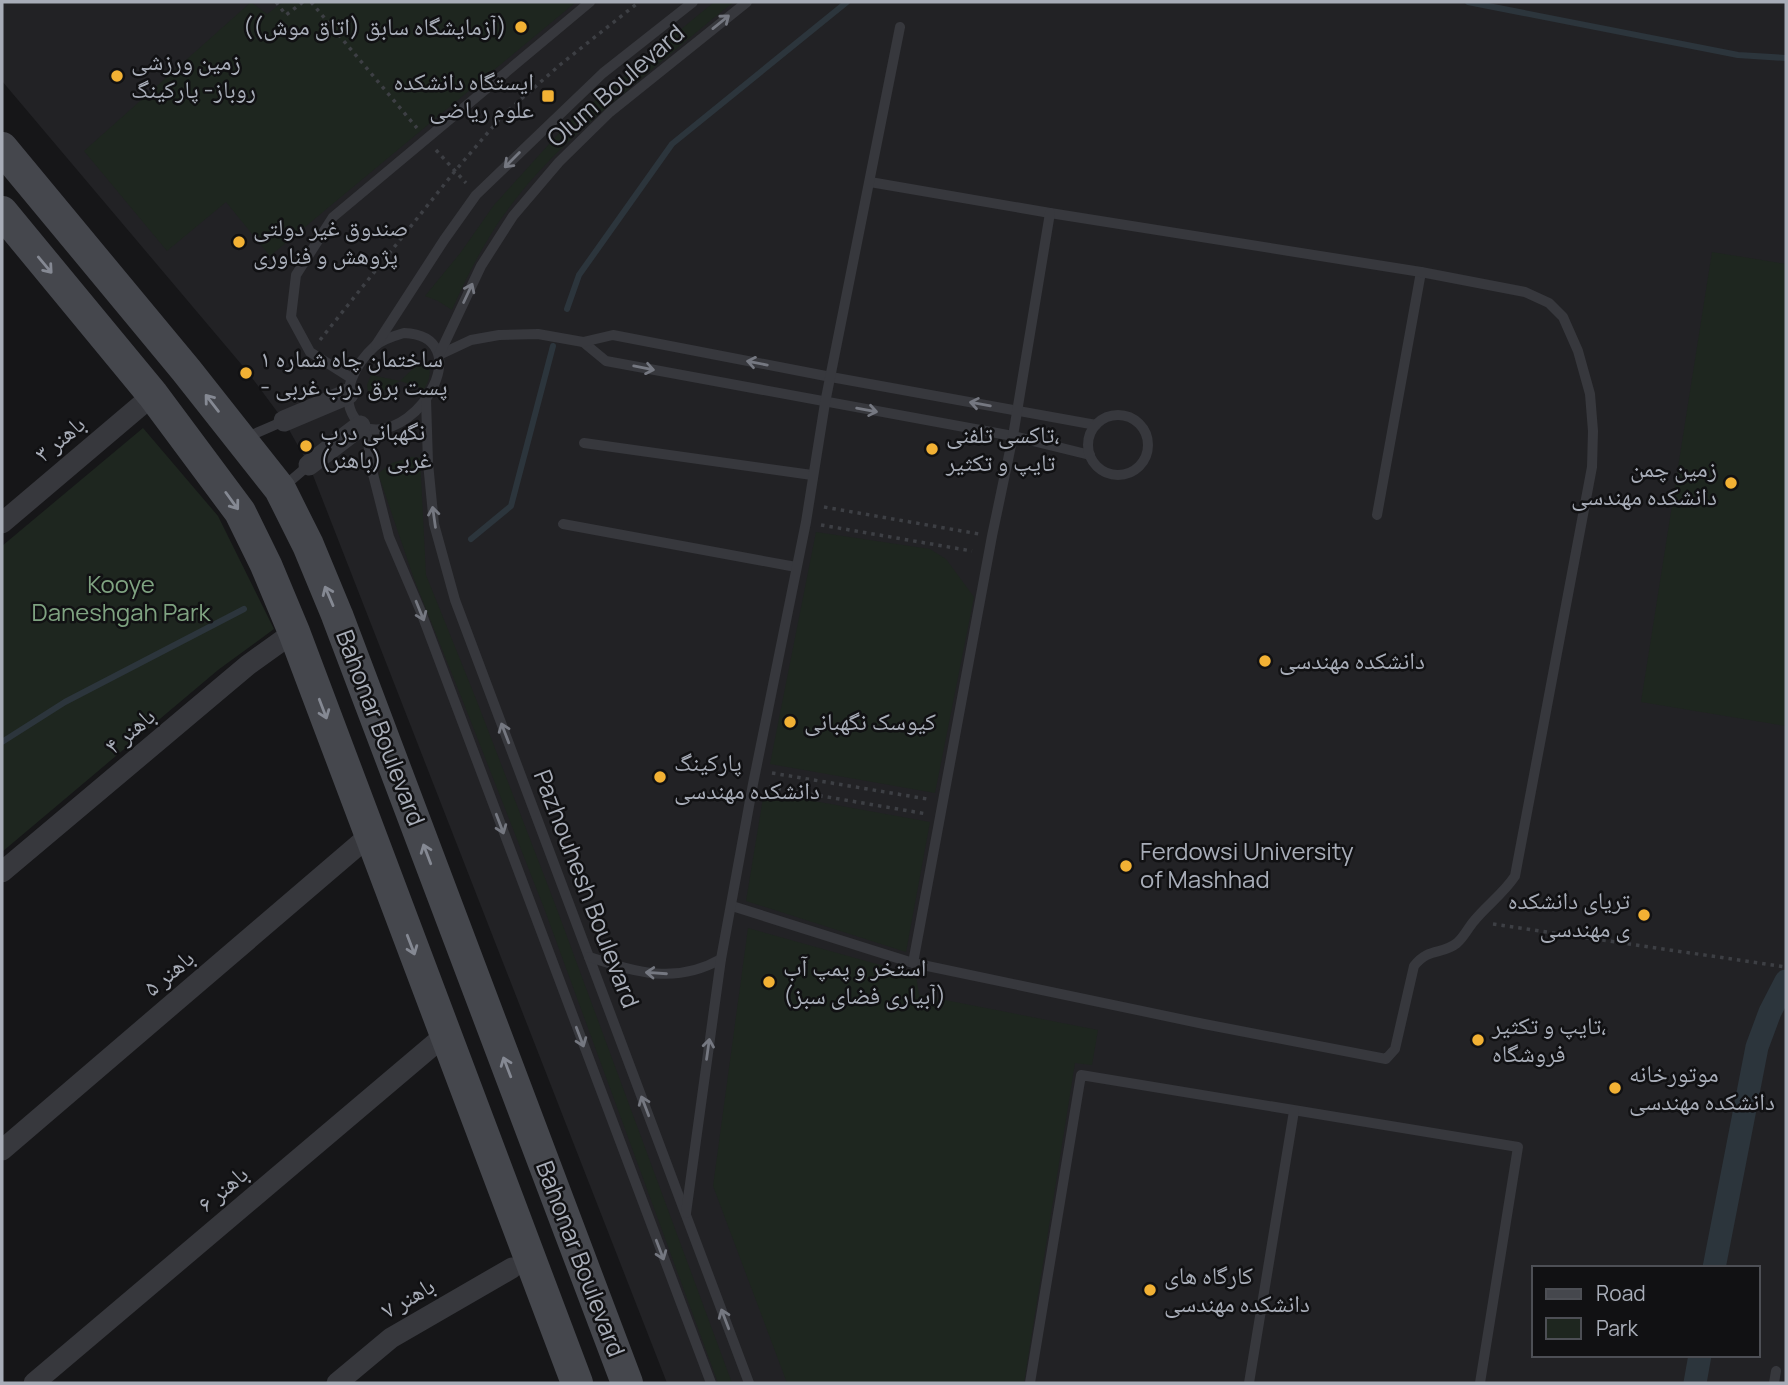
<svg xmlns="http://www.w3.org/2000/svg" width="1788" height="1385" font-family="Manrope,'Noto Naskh Arabic',sans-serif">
	<rect width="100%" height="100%" fill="#161618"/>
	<path fill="#222225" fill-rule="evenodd" d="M2 2H1786V1383H667L309 465 284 421 247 371 2 81ZM1534 1268H1758V1355H1534Z"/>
	<g fill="#1e261f">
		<polygon points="251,2 267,14 283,2 576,2 270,256 226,202 167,251 84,151"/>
		<path d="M714 2H734C703 26 673 52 643 77 594 118 544 159 506 212 484 242 467 276 452 310L438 301 425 296 461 252 494 205 569 122Z"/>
		<polygon points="1712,252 1786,264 1786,726 1641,702"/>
		<path d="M425 357C432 369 431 378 424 389L400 381 369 399 367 385 371 375 400 381Z"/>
		<polygon points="143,428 218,516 274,629 218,670 2,852 2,546"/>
		<polygon points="412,457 420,458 426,575 476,699 555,904 732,1383 718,1383 544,908 464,704 414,579 379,476 380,472 392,463"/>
		<polygon points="816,532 930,549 946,559 974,597 935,793 770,764"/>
		<polygon points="764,792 930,822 906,952 746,901"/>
		<polygon points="748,928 916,975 919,995 1098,1030 1092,1065 1075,1063 1024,1383 787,1383 713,1186"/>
	</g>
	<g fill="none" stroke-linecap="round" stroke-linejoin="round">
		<g stroke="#2c353c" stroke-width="6">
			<polyline points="1468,2 1738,55 1786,58"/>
			<polyline points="567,309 579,275 672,144 847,2"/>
			<polyline points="471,539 511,506 553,346"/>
			<polyline points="2,742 65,702 244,609"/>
		</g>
		<g stroke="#2c353c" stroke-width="23">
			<polyline points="1714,1268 1757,1047 1770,1012 1786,981"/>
			<polyline points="1695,1383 1700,1355"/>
		</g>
		<g stroke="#3d3f44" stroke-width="3.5" stroke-dasharray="3.5 5" stroke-linecap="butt">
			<polyline points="276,2 286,15 303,2"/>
			<polyline points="311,2 417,128"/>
			<polyline points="436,150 466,183"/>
			<polyline points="320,340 455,171 503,115 561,64 639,2"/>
			<polyline points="824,507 979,534"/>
			<polyline points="821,525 972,551"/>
			<polyline points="772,773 927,799"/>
			<polyline points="769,787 927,814"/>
			<polyline points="1493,924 1786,967"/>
		</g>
		<g stroke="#37383d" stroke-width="10">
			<path d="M404 333C477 336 422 437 370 429 361 428 359 424 354 417 339 393 356 363 375 346 383 339 394 336 404 333Z"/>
			<polyline points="583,342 606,361 1013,436 1090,455"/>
			<polyline points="376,345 444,240 476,195 603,73 693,2"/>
			<polyline points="439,355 471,340 499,335 538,334 583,342 613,335 831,377 1096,425"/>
			<polyline points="439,355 481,266 513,216 559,162 610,112 747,2"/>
			<polyline points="351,378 310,352 291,317 296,275 333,217 590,2"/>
			<polyline points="426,399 428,463 434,524 455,600 749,1383"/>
			<circle cx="1118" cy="445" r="30"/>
			<polyline points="366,429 372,470 389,537 421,612 711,1383"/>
			<polyline points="245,438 284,421"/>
			<polyline points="584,443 812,475"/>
			<polyline points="282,488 309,465"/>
			<polyline points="1377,515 1421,272"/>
			<polyline points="563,524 796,567"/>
			<path d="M732 906 913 963 1204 1024 1386 1059 1395 1049 1414 966C1429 947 1442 955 1457 943 1464 937 1468 928 1474 921 1487 905 1503 894 1515 876L1592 467 1593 431 1590 394 1578 351 1563 317 1549 303 1525 292 1421 272 1050 213 870 182"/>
			<path d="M589 957C636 972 675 985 721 959"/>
			<polyline points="913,963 992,536 1013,436 1050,213"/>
			<polyline points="686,1213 721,959 753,784 806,522 825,403 900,27"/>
			<polyline points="1030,1383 1081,1075 1518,1147 1480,1383"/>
			<polyline points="1249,1383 1294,1111"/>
			<polyline points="1774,1383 1776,1371"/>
		</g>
		<g stroke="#37383d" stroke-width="21">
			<polyline points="284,421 348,394"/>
			<polyline points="309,465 360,426"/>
			<polyline points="2,523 153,395"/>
			<polyline points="2,872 248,665 294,632"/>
			<polyline points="2,1150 370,835"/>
			<polyline points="34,1383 445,1035"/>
			<polyline points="337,1383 391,1338 512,1268"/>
		</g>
		<g stroke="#45474d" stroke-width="32">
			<polyline points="2,148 186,370 280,489 308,545 337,615 627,1383"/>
			<polyline points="2,212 153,395 240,512 266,565 294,632 577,1383"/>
		</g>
	</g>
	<defs><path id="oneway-shaft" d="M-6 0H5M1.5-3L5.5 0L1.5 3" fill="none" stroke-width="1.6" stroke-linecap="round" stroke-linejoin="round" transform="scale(1.75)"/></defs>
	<g stroke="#757881">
		<use href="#oneway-shaft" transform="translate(721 22) rotate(-39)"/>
		<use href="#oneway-shaft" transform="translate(512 160) rotate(135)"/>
		<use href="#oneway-shaft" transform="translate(468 293) rotate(-65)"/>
		<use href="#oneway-shaft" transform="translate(757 363) rotate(-169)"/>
		<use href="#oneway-shaft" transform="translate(644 368) rotate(11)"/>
		<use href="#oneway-shaft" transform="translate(980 404) rotate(-170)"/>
		<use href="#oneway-shaft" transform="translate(867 410) rotate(10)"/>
		<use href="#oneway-shaft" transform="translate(434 517) rotate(-98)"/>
		<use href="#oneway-shaft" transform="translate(420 611) rotate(68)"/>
		<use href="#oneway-shaft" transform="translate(505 733) rotate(-111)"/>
		<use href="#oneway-shaft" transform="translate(500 824) rotate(69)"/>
		<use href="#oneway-shaft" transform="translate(656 973) rotate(-176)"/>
		<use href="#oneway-shaft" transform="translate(580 1037) rotate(69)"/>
		<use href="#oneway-shaft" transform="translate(708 1049) rotate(-82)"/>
		<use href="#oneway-shaft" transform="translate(645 1106) rotate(-111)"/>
		<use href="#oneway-shaft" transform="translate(660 1250) rotate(69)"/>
		<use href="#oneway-shaft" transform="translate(725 1319) rotate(-111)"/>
	</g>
	<g stroke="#858993">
		<use href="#oneway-shaft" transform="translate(45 265) rotate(50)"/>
		<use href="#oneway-shaft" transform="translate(212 403) rotate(-128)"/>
		<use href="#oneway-shaft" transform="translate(232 501) rotate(54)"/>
		<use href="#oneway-shaft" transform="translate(329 596) rotate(-113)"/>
		<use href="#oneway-shaft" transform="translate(323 709) rotate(69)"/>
		<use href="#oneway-shaft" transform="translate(427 854) rotate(-111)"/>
		<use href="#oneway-shaft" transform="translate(411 945) rotate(69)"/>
		<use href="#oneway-shaft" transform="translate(507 1067) rotate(-111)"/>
	</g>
	<g fill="#f2b134" stroke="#111113" stroke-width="2.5">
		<circle cx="521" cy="27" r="7"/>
		<circle cx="117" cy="76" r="7"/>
		<rect x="541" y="89" width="14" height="14" rx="3.5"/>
		<circle cx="239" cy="242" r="7"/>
		<circle cx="246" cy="373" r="7"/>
		<circle cx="306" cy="446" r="7"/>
		<circle cx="932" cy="449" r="7"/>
		<circle cx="1731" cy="483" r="7"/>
		<circle cx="1265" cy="661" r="7"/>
		<circle cx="790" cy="722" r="7"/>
		<circle cx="660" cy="777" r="7"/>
		<circle cx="1126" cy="866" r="7"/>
		<circle cx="1644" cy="915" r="7"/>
		<circle cx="769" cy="982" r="7"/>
		<circle cx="1478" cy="1040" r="7"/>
		<circle cx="1615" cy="1088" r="7"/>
		<circle cx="1150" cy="1290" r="7"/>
	</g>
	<g text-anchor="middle" stroke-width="5" stroke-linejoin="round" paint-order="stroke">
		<g font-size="24" fill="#a8adb8" stroke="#111113" text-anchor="start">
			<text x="507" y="35" text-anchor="end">(آزمایشگاه سابق (اتاق موش))</text>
			<text x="131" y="70">زمین ورزشی<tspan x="131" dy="28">روباز- پارکینگ</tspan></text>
			<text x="534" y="90" text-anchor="end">ایستگاه دانشکده<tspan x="534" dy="28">علوم ریاضی</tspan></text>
			<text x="253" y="236">صندوق غیر دولتی<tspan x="253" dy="28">پژوهش و فناوری</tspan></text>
			<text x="260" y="367">ساختمان چاه شماره ۱<tspan x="260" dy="28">- پست برق درب غربی</tspan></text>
			<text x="320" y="440">نگهبانی درب<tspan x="320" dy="28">غربی (باهنر)</tspan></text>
			<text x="946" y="443">تاکسی تلفنی،<tspan x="946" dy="28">تایپ و تکثیر</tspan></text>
			<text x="1717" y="477" text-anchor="end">زمین چمن<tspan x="1717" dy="28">دانشکده مهندسی</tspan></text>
			<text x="1279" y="669">دانشکده مهندسی</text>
			<text x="804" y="730">کیوسک نگهبانی</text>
			<text x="674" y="771">پارکینگ<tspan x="674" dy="28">دانشکده مهندسی</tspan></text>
			<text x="1140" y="860">Ferdowsi University<tspan x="1140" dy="28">of Mashhad</tspan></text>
			<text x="1630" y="909" text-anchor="end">تریای دانشکده<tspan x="1630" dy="28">ی مهندسی</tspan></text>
			<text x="783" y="976">استخر و پمپ آب<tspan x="783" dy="28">(آبیاری فضای سبز)</tspan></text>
			<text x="1492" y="1034">تایپ و تکثیر،<tspan x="1492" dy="28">فروشگاه</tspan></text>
			<text x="1629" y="1082">موتورخانه<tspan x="1629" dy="28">دانشکده مهندسی</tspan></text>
			<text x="1164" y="1284">کارگاه های<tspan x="1164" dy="28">دانشکده مهندسی</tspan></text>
		</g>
		<g font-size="24" fill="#a8adb8" stroke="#111113">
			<text transform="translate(616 86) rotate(-41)" y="8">Olum Boulevard</text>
			<text transform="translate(60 439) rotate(-40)" y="8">باهنر ۳</text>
			<text transform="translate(380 728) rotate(69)" y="8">Bahonar Boulevard</text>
			<text transform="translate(130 731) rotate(-40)" y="8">باهنر ۴</text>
			<text transform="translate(586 889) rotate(69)" y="8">Pazhouhesh Boulevard</text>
			<text transform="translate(169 973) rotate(-40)" y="8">باهنر ۵</text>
			<text transform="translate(223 1189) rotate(-40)" y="8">باهنر ۶</text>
			<text transform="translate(580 1259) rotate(69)" y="8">Bahonar Boulevard</text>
			<text transform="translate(408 1298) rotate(-30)" y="8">باهنر ۷</text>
		</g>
		<g font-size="24" fill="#7fa381" stroke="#111113">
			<text x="121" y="593">Kooye<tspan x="121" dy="28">Daneshgah Park</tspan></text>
		</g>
	</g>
	<rect width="1788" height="1385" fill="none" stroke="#a8adb8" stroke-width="7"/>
	<rect x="1532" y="1266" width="228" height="91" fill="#111113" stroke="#4d4f55" stroke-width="2"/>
	<rect x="1546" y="1289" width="35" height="10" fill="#45474d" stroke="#4d4f55" stroke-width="2"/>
	<text x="1596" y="1301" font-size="21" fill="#a8adb8">Road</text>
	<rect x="1546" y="1318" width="35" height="21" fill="#1e261f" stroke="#4d4f55" stroke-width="2"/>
	<text x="1596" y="1336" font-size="21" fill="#a8adb8">Park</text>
</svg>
